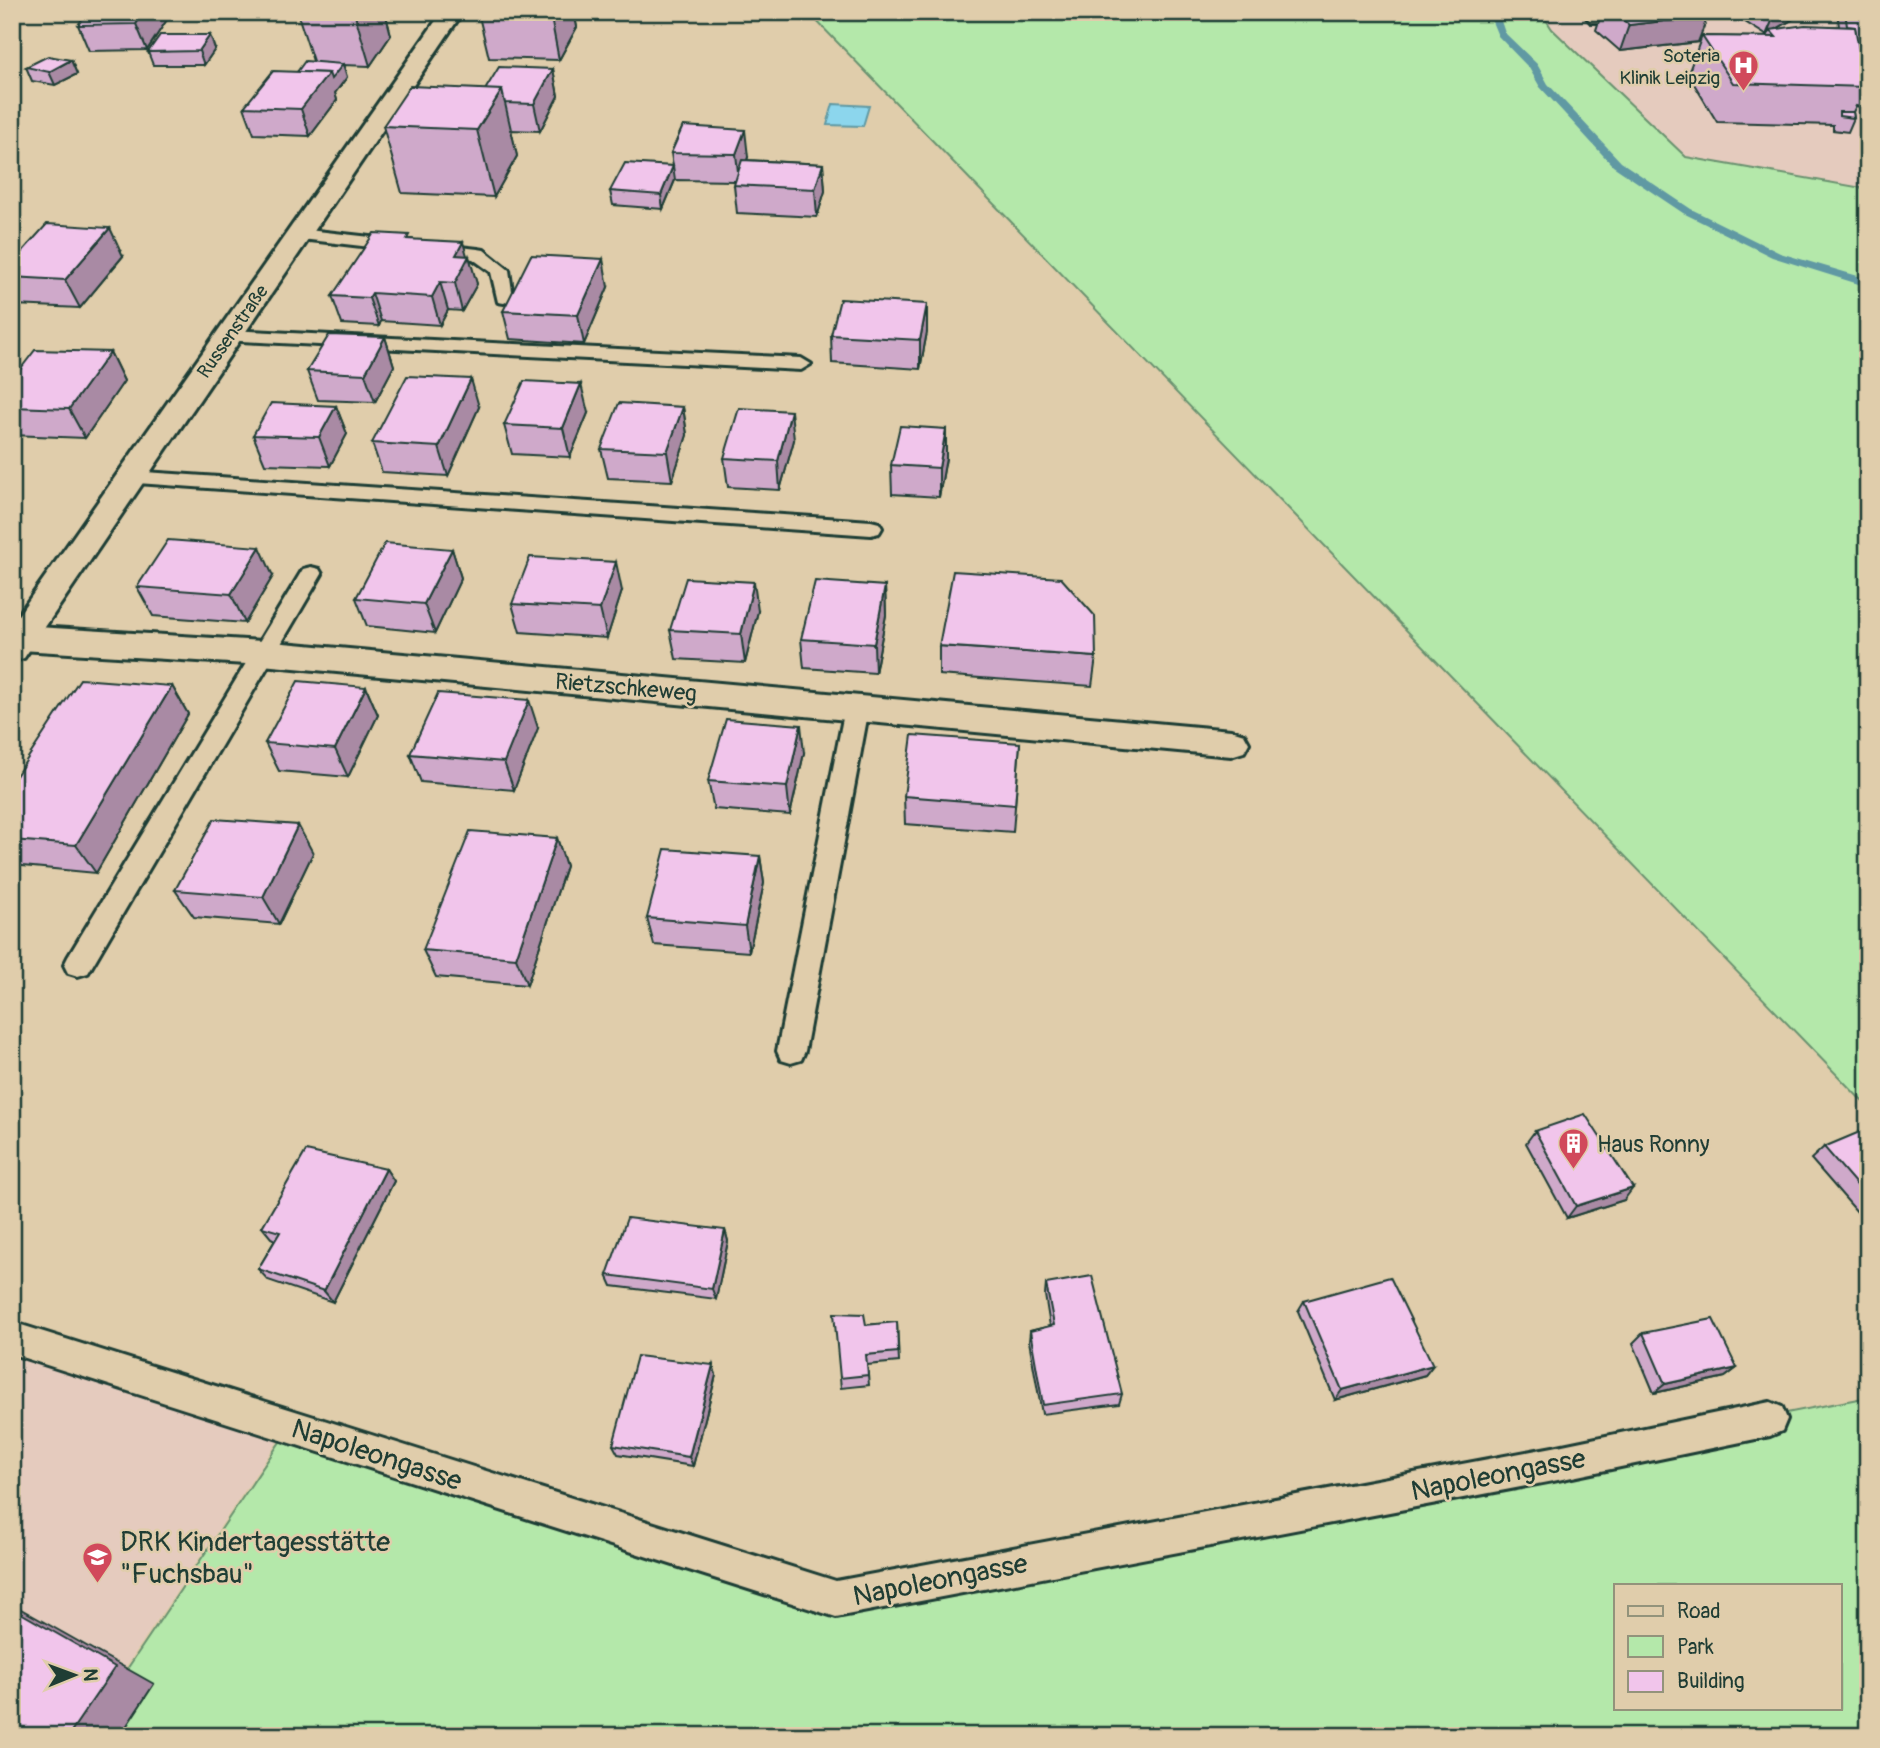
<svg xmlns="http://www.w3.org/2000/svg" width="1880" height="1748" font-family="Pangolin,sans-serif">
	<rect width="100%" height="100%" fill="#e0cdab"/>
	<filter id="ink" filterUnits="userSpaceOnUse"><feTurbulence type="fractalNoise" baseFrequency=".0143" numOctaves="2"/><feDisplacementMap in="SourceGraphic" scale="14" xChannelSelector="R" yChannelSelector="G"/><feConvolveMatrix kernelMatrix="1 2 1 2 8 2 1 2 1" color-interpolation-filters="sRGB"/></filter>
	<g filter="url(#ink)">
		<g fill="#e5cbbe">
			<polygon points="1541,12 1868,12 1868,189 1686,157 1552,29"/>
			<polygon points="12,1347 284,1432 79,1736 12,1736"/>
		</g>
		<g fill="#b4e8aa" stroke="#6a926f" stroke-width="2" fill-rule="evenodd">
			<polygon points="808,12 1541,12 1552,29 1686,157 1868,189 1868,1107"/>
			<path d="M1868 1397V1736H82L286 1433 836 1599ZM1616 1585H1840V1708H1616Z"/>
		</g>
		<polygon fill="#8cd6ed" stroke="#6099a3" stroke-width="2" points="833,104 869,106 863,126 827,125"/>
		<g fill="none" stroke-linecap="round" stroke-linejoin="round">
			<polygon fill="#6099a3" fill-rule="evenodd" points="1488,12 1498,12 1505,33 1537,64 1548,84 1621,162 1691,209 1780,253 1868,279 1868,287 1772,257 1683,213 1613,166 1540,87 1529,68 1498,36"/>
			<defs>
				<g id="lane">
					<polygon points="1582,12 1597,12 1603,19 1601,22 1591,22"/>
					<polygon points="299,229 478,249 484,250 509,270 513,298 504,303 498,302 491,272 473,259 293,238 290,234 293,230"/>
					<polygon points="229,330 801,358 811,364 801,370 222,340 220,336"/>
					<polygon points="130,471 871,521 879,523 882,528 879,533 871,535 123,482 120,477 123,472"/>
					<polygon points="311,567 319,569 322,574 88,973 78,976 68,973 64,965 68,957 300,574 303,569"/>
					<polygon points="857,699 865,702 869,708 805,1051 801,1060 791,1063 781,1060 777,1051 845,708 849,702"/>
					<polygon points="12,1322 836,1581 1553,1447 1770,1402 1782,1407 1787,1419 1782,1431 1770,1436 1553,1481 836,1617 12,1354"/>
				</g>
				<polygon id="street" points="21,626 262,641 1231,730 1244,734 1249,743 1244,752 1231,756 262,665 21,650 12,647 12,629"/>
				<polygon id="secondary" points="442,12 463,12 24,658 12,662 12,624"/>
			</defs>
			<use href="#lane" stroke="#1f3d34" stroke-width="6"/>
			<use href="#street" stroke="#1f3d34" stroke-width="6"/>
			<use href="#secondary" stroke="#1f3d34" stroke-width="6"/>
			<use href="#lane" fill="#e0cdab" fill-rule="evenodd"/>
			<use href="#street" fill="#e0cdab" fill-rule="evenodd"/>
			<use href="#secondary" fill="#e0cdab" fill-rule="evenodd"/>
		</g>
		<g fill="#cfa9ca" stroke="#1f3d34" stroke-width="2">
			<polygon points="172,12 147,50 89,51 78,25"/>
			<polygon points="297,12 385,12 391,35 370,66 343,65 347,77 335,93 337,100 310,136 254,134 244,107 313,61"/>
			<polygon points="478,12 574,12 577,27 559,60 489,58"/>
			<polygon points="1602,12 1703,12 1698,42 1620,51 1596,30"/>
			<polygon points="1729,12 1801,12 1800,15 1775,30 1839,26 1837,12 1866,12 1868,19 1868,109 1856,106 1853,112 1854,118 1848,132 1833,130 1833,125 1717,122 1688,74 1702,36 1767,37 1769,33 1766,35"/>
			<polygon points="215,49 204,65 153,65 148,52"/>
			<polygon points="71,60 77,74 55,85 32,81 26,67"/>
			<polygon points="553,69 558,96 540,131 511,130 517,156 494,197 402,193 383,126 485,90"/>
			<polygon points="683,126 748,157 747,160 823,164 825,191 817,217 737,213 734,185 735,181 675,180 663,209 613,205 610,191 673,166 671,153"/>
			<polygon points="411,239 467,256 477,284 462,311 448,310 440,325 381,321 379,326 342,324 332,296"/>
			<polygon points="123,256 80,308 15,305 12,300 12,263"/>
			<polygon points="608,287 584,344 510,339 503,311"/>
			<polygon points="927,304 927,332 920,369 832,363 831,335"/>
			<polygon points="385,337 394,366 375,402 318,400 307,371"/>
			<polygon points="110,352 124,381 85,438 12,435 12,380"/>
			<polygon points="336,406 347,434 330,466 265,464 253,435"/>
			<polygon points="479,407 448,476 382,472 372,443"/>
			<polygon points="683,407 687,435 672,481 608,478 601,449"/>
			<polygon points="588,413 570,457 512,454 504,425"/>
			<polygon points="946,429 946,458 939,497 892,494 891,465"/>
			<polygon points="794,440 780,490 728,487 724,458"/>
			<polygon points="452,549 461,578 435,633 367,626 356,598"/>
			<polygon points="273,576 245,623 153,616 137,587"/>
			<polygon points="885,586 886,615 875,673 804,668 801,639"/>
			<polygon points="622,591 607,638 520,632 512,604"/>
			<polygon points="758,611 745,663 676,659 670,630"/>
			<polygon points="939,646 1096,657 1092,686 939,675"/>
			<polygon points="172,686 188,714 96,873 12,865 12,782"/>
			<polygon points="366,687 378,715 348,777 279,771 265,743"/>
			<polygon points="538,728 514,790 421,782 410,754"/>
			<polygon points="1020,743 1013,832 905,824 904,796"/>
			<polygon points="804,753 790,815 714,809 708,781"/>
			<polygon points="557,838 566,866 527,985 436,977 423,950"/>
			<polygon points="313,853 279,924 194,917 175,890"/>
			<polygon points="760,856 764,883 749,952 654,945 647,918"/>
			<polygon points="1535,1131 1624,1200 1567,1218 1526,1143"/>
			<polygon points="1868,1138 1868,1220 1865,1221 1811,1159 1824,1147"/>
			<polygon points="386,1169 394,1181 333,1302 268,1280 258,1269 275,1240 271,1238 262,1227"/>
			<polygon points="725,1230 728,1241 716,1299 612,1286 607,1275"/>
			<polygon points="1046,1284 1122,1394 1119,1404 1042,1414 1029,1341 1030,1331 1050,1326 1045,1295"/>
			<polygon points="1304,1301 1433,1365 1425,1375 1335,1400 1298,1311"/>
			<polygon points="897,1322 899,1362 867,1365 869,1385 841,1388 840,1378 866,1325"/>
			<polygon points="1643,1333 1737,1368 1725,1377 1654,1393 1633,1343"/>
			<polygon points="713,1365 716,1375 693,1466 618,1454 613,1445"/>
		</g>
		<g fill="#a98aa4" stroke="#1f3d34" stroke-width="2">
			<polygon points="144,12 172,12 147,50 136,24"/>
			<polygon points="354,12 385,12 391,35 370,66"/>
			<polygon points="550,12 574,12 577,27 559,60"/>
			<polygon points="1776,12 1801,12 1800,15 1771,32 1770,30 1769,33 1766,35"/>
			<polygon points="1708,16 1698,42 1620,51 1629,25"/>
			<polygon points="210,35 215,49 204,65 199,51"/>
			<polygon points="71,60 77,74 55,85 49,72"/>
			<polygon points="343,64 347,77 335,93 337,100 310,136 301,109 329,73"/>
			<polygon points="553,69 558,96 540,131 534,104"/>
			<polygon points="502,90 517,156 494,197 477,130"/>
			<polygon points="745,130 748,157 739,181 736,154"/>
			<polygon points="823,164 825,191 817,217 815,189"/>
			<polygon points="673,166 675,180 663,209 661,195"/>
			<polygon points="110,228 123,256 80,308 65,280"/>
			<polygon points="463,242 468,259 469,256 477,284 462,311 455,283 456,255"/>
			<polygon points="603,259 608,287 584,344 578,315"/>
			<polygon points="440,282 448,310 440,325 432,297"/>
			<polygon points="372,293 381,321 379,326 369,298"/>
			<polygon points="927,304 927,332 920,369 920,340"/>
			<polygon points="385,337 394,366 375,402 365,374"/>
			<polygon points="110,352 124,381 85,438 69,409"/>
			<polygon points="471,379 479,407 448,476 439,447"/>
			<polygon points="581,384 588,413 570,457 563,428"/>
			<polygon points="336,406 347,434 330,466 319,437"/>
			<polygon points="683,407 687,435 672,481 667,452"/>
			<polygon points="791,411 794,440 780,490 778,461"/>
			<polygon points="946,429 946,458 939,497 939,468"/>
			<polygon points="260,547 273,576 245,623 231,594"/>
			<polygon points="452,549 461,578 435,633 424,604"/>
			<polygon points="616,562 622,591 607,638 600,609"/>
			<polygon points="754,582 758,611 745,663 741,634"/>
			<polygon points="885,586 886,615 875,673 874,644"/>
			<polygon points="172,686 188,714 96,873 76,845"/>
			<polygon points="366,687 378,715 348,777 335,749"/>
			<polygon points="529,700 538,728 514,790 504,762"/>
			<polygon points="801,725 804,753 790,815 787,787"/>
			<polygon points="298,825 313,853 279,924 263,897"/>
			<polygon points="557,838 566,866 527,985 516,958"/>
			<polygon points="760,856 764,883 749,952 745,926"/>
			<polygon points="386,1169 394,1181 333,1302 324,1291"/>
			<polygon points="1633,1188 1624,1200 1567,1218 1576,1206"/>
			<polygon points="725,1230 728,1241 716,1299 712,1289"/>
			<polygon points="713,1365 716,1375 693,1466 689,1457"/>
			<polygon points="1433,1365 1425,1375 1335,1400 1342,1390"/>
			<polygon points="1737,1368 1725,1377 1654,1393 1665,1384"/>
			<polygon points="12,1604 154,1684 120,1736 68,1736 12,1608"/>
		</g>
		<g fill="#f1c5eb" stroke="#1f3d34" stroke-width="2">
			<polygon points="87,12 144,12 136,24 78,25"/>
			<polygon points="1614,12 1703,12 1708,16 1629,25"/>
			<polygon points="1845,12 1866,12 1868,19 1868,56 1860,55 1855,27 1847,26"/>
			<polygon points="1805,25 1855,27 1860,55 1868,56 1868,63 1861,63 1865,87 1733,83 1702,36 1776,37 1770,30"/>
			<polygon points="160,35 210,35 199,51 148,52"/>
			<polygon points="48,56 71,60 49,72 26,67"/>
			<polygon points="305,61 343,64 331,79 329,73 297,72"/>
			<polygon points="499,67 553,69 534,104 505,103 502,90 485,90"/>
			<polygon points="1868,67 1868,94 1863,92 1865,87 1864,76"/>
			<polygon points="273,71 329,73 301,109 244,107"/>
			<polygon points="410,86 502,90 477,130 383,126"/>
			<polygon points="1839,112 1853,112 1854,118 1839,116"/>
			<polygon points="683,126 745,130 736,154 671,153"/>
			<polygon points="742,160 823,164 815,189 734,185"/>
			<polygon points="625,163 673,166 661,195 610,191"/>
			<polygon points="47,224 110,228 65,280 12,277 12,263"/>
			<polygon points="374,233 409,235 407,239 463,242 456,255 469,256 455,283 440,282 432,297 372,293 369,298 332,296"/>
			<polygon points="531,255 603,259 578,315 503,311"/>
			<polygon points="840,299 927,304 920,340 831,335"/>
			<polygon points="329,335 385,337 365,374 307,371"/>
			<polygon points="35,350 110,352 69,409 12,407 12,380"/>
			<polygon points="407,376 471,379 439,447 372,443"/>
			<polygon points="524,381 581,384 563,428 504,425"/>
			<polygon points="271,403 336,406 319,437 253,435"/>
			<polygon points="619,403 683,407 667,452 601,449"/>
			<polygon points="739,408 791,411 778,461 724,458"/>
			<polygon points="900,426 946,429 939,468 891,465"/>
			<polygon points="168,540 260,547 231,594 137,587"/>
			<polygon points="385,543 452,549 424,604 356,598"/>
			<polygon points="530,557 616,562 600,609 512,604"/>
			<polygon points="953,571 1061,578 1095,616 1096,657 939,646"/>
			<polygon points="686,578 754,582 741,634 670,630"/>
			<polygon points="815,581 885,586 874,644 801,639"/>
			<polygon points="80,679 172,686 76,845 12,840 12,782"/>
			<polygon points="298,681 366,687 335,749 265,743"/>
			<polygon points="438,693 529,700 504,762 410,754"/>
			<polygon points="726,719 801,725 787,787 708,781"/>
			<polygon points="912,735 1020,743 1015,805 904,796"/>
			<polygon points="214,819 298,825 263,897 175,890"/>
			<polygon points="470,831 557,838 516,958 423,950"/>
			<polygon points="665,849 760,856 745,926 647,918"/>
			<polygon points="1585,1114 1633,1188 1576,1206 1535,1131"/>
			<polygon points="1862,1131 1868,1138 1868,1198 1824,1147"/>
			<polygon points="306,1151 386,1169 324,1291 258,1269 280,1232 262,1227"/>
			<polygon points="627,1218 725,1230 712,1289 607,1275"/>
			<polygon points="1092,1276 1122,1394 1043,1405 1030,1331 1054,1325 1046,1284"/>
			<polygon points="1390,1277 1433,1365 1342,1390 1304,1301"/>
			<polygon points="834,1313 864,1314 866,1325 897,1322 898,1352 866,1355 868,1375 840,1378"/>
			<polygon points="1713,1319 1737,1368 1665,1384 1643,1333"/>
			<polygon points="637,1356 713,1365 689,1457 613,1445"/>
			<polygon points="12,1608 115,1667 68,1736 12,1736"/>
		</g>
	</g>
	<defs>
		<symbol id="hospital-pin" viewBox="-11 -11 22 30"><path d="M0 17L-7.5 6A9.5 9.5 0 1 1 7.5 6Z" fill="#d1495b" stroke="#e0cdab"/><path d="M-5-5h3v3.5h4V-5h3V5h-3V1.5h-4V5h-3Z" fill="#fff"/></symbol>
		<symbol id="building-pin" viewBox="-11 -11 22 30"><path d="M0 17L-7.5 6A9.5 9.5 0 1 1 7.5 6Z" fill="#d1495b" stroke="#e0cdab"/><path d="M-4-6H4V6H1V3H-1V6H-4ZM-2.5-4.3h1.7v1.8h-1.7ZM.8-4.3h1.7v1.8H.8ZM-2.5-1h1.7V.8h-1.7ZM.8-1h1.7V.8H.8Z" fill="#fff"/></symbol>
		<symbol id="school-pin" viewBox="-11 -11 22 30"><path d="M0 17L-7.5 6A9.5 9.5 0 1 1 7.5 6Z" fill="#d1495b" stroke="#e0cdab"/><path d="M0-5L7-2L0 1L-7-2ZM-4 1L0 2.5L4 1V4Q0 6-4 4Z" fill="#fff"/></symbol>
	</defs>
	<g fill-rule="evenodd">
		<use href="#hospital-pin" x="1726" y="48" width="35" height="47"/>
		<use href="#building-pin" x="1556" y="1126" width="35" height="47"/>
		<use href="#school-pin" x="80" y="1540" width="35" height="47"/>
	</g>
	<g text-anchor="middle" stroke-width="5" stroke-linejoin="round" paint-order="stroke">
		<g font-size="19" fill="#1f3d34" stroke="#e0cdab" text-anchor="end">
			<text x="1720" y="62">Soteria<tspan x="1720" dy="22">Klinik Leipzig</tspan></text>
		</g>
		<g font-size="19" fill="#1f3d34" stroke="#e0cdab">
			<text transform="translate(232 331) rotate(-55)" y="7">Russenstraße</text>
		</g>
		<g font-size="23" fill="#1f3d34" stroke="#e0cdab">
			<text transform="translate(626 687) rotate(5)" y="8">Rietzschkeweg</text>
		</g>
		<g font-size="23" fill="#1f3d34" stroke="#e0cdab" text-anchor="start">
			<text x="1597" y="1152">Haus Ronny</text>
		</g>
		<g font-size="28" fill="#1f3d34" stroke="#e0cdab">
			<text transform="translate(377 1454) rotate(18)" y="10">Napoleongasse</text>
			<text transform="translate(1498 1474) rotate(-11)" y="10">Napoleongasse</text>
			<text transform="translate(940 1579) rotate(-11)" y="10">Napoleongasse</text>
		</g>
		<g font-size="28" fill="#1f3d34" stroke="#e0cdab" text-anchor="start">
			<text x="120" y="1551">DRK Kindertagesstätte<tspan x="120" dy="32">"Fuchsbau"</tspan></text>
		</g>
	</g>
	<rect width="1880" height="1748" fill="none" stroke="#e0cdab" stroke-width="42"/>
	<rect x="21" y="21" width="1838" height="1706" fill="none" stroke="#1f3d34" stroke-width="2.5" filter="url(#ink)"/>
	<rect x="1614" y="1584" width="228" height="126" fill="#e0cdab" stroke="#93937b" stroke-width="2"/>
	<rect x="1628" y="1606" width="35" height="10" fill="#e0cdab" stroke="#93937b" stroke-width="2"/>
	<text x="1677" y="1618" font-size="21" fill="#1f3d34">Road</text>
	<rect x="1628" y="1636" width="35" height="21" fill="#b4e8aa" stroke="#93937b" stroke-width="2"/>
	<text x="1677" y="1654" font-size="21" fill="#1f3d34">Park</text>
	<rect x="1628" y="1671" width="35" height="21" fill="#f1c5eb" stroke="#93937b" stroke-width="2"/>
	<text x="1677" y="1688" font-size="21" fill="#1f3d34">Building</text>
	<g transform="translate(74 1675) rotate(89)" stroke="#e0cdab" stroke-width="5" paint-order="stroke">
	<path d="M0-5L12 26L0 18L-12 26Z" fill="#1f3d34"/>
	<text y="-10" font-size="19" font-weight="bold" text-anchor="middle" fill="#1f3d34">N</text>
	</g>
</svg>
